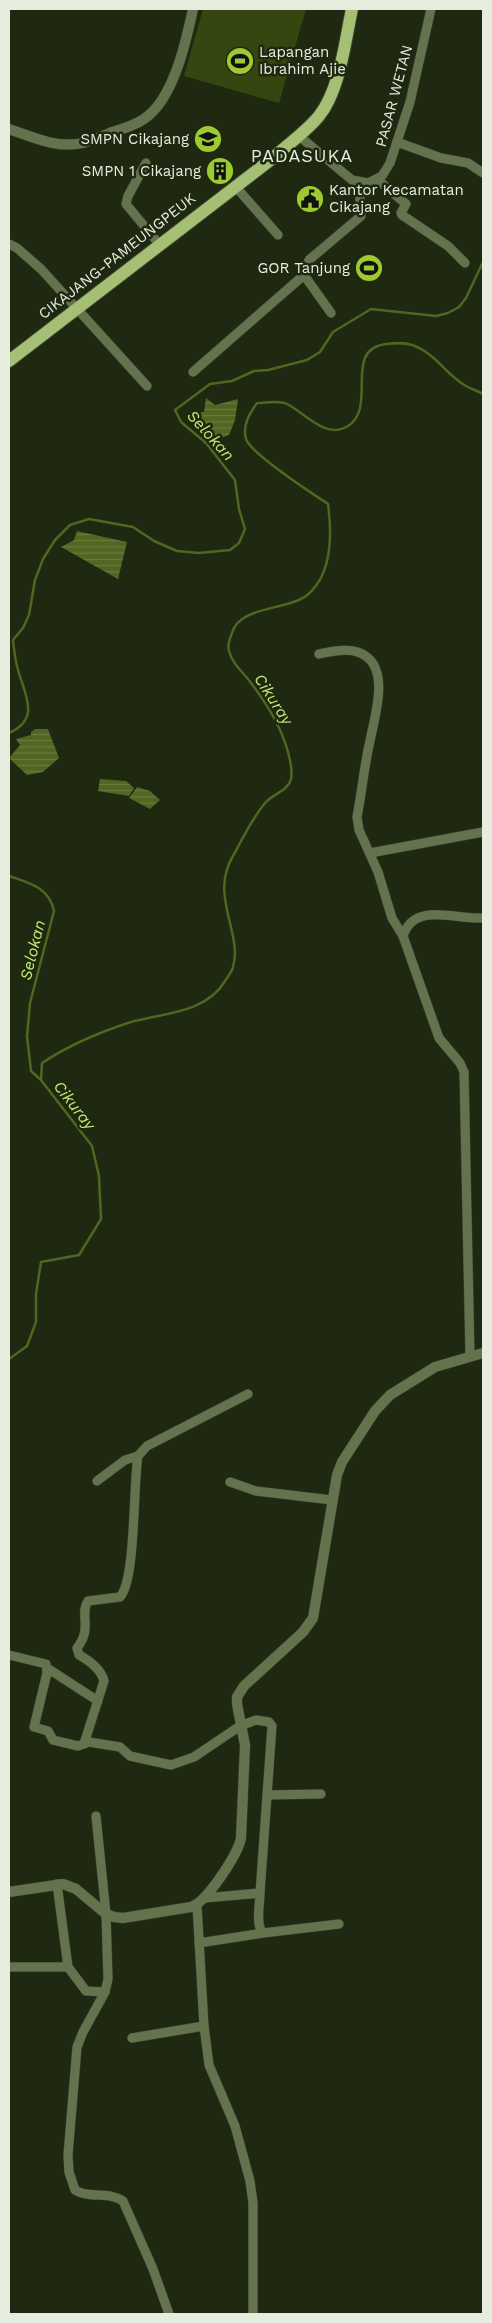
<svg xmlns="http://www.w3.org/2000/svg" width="492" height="2323" font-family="'Work Sans',sans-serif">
	<defs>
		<pattern id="water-rules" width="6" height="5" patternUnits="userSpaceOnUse" patternTransform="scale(1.25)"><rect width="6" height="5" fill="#506621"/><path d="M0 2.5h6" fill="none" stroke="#697c41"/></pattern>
	</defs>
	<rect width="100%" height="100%" fill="#1f2810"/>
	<polygon fill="#354610" points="203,9 306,9 279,103 184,76"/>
	<g fill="url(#water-rules)">
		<polygon points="206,398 215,405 238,399 235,420 229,435 215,440 195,413 204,412"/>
		<polygon points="77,531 127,542 118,579 61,547 74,540"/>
		<polygon points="35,729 48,729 59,758 43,772 27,775 9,758 20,745 16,739 31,735 31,732"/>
		<polygon points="100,779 126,781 134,788 129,796 98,791"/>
		<polygon points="137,787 150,791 160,800 150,809 129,798"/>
	</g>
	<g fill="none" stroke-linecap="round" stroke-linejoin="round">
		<g stroke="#506621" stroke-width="2.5">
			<path d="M9 733C41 719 25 695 18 670 15 660 14 650 13 640L23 628 29 615 35 580 43 559 55 540 70 525 89 519 133 527 154 541 177 551 199 553 230 550 239 543 245 529 239 509 235 480 206 443 181 422 175 410 210 384 232 381 254 371 268 370 307 360 320 352 333 332 371 309 436 316 448 313 459 307 466 298 483 262"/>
			<path d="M9 876C29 883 49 887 54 911L30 1003 27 1036 31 1071 41 1080"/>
			<path d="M9 1359 27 1346 36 1322V1294L41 1262 79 1255 101 1219 99 1176 92 1146 41 1080 42 1063C69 1045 100 1032 131 1022 164 1013 206 1013 225 981 228 976 232 972 233 967 243 933 209 896 233 856 243 838 252 818 266 802 273 794 288 791 291 779 293 770 290 760 288 752 281 726 267 704 251 683 243 672 233 665 229 651 227 646 230 638 232 633 239 606 288 610 306 596 333 575 332 534 328 504 313 494 251 454 246 439 242 425 250 413 257 403 266 403 280 400 287 404 305 413 326 440 348 426 378 407 342 349 386 344 395 343 403 342 412 345 436 353 446 375 466 386 471 389 478 391 483 394"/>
		</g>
		<defs>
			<g id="minor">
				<polyline points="299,136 352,180 368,183 382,176 390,163 410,102 431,9"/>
				<polyline points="397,142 441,158 468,163 483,173"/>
				<polyline points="146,163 128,196 126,204 159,244"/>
				<polyline points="378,180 406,204 401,213 402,215 448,246 465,263"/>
				<polyline points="235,186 278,235"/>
				<polyline points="9,244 17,248 41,269 147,386"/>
				<polyline points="304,275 331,313"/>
				<polyline points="193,372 304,275 309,260 361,216 359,183"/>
				<path d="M319 654C334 651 354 646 367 657 389 674 374 719 370 741 364 766 362 792 357 817L359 830 378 872 392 918 403 936 439 1038 460 1063 464 1072 470 1356"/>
				<polyline points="370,853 483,832"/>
				<path d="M403 936C414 901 457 920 483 918"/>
				<polyline points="97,1481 125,1460 138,1456"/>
				<polyline points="230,1482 256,1491 332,1500"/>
				<polyline points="9,1655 46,1664 47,1673 34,1727 48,1731 53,1740 78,1746 89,1742 120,1747 130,1756 171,1765 194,1757 240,1726 256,1720 269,1722 272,1726 260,1893"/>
				<polyline points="47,1668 98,1701"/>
				<path d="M84 1744 104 1681C101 1669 90 1661 79 1655L77 1648C93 1628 79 1614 88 1601L120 1597C136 1580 133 1484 138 1456L147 1446 248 1394"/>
				<polyline points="267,1795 321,1794"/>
				<path d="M96 1816 106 1914 108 1979 105 1992 83 2032 77 2047 68 2155 69 2172 75 2190C89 2199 108 2191 123 2201L153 2269 169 2314"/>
				<polyline points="57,1884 68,1967"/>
				<path d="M205 1898 260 1893C260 1904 255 1925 263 1933L339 1924"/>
				<polyline points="197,1905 204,2026 209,2065 235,2126 250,2181 253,2203 253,2314"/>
				<polyline points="199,1943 263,1933"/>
				<polyline points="9,1967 68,1967 86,1991 105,1992"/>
				<polyline points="132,2038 204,2026"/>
			</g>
			<g id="tertiary">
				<path d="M9 129C32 137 58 149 83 143 93 140 103 136 112 132 123 129 135 125 144 119 174 99 186 41 193 9"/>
				<path d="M9 1892 63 1884 76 1889 106 1914 114 1917 123 1918 191 1907C207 1902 238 1854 241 1838L245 1745 237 1704V1697L244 1686 303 1632 313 1618 337 1475 342 1462 375 1411 390 1395 435 1367 483 1353"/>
			</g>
			<path id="primary" d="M9 361 273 158C288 144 306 132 319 116 340 90 345 41 352 9"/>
		</defs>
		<use href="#minor" stroke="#3b442d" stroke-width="10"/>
		<use href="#tertiary" stroke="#3b442d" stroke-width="11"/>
		<use href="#primary" stroke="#3b442d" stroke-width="14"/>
		<use href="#minor" stroke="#64724e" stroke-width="9"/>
		<use href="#tertiary" stroke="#64724e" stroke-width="10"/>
		<use href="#primary" stroke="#a5c075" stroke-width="12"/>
	</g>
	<defs>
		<symbol id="stadium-disc" viewBox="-11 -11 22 22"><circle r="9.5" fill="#9dca30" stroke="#1f2810"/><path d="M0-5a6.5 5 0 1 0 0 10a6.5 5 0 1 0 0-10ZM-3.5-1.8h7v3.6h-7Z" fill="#111"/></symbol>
		<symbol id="school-disc" viewBox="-11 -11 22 22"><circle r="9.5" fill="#9dca30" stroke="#1f2810"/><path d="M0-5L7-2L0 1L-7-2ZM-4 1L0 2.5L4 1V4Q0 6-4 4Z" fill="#111"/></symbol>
		<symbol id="building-disc" viewBox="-11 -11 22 22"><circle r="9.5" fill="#9dca30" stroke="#1f2810"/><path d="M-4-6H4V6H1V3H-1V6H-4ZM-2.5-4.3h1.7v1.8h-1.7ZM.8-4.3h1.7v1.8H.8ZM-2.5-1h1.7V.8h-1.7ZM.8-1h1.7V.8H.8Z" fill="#111"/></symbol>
		<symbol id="civic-disc" viewBox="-11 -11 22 22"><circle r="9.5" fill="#9dca30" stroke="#1f2810"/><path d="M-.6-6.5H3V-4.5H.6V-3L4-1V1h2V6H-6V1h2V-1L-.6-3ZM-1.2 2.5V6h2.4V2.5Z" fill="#111"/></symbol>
	</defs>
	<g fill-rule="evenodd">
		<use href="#stadium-disc" x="224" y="45" width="32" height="32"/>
		<use href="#school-disc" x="192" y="123" width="32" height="32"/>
		<use href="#building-disc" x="204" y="155" width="32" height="32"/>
		<use href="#civic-disc" x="294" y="183" width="32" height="32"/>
		<use href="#stadium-disc" x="353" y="252" width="32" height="32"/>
	</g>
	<g text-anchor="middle" stroke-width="5" stroke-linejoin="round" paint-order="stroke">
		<g font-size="15" fill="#e7edde" stroke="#1f2810" text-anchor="end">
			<text x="259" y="57" text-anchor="start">Lapangan<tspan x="259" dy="17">Ibrahim Ajie</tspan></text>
			<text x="189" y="144">SMPN Cikajang</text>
			<text x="201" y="176">SMPN 1 Cikajang</text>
			<text x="329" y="195" text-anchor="start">Kantor Kecamatan<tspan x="329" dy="17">Cikajang</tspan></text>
			<text x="350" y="273">GOR Tanjung</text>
		</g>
		<g font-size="15" fill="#e7edde" stroke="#1f2810">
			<text transform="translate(394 96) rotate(-75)" y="5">PASAR WETAN</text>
			<text transform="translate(117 256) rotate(-38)" y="5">CIKAJANG-PAMEUNGPEUK</text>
		</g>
		<g font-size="16" font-style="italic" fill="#c1e973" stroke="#1f2810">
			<text transform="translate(211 435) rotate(48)" y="6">Selokan</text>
			<text transform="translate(274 699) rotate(57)" y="6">Cikuray</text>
			<text transform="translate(32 950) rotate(-76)" y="6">Selokan</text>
			<text transform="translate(75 1105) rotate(52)" y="6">Cikuray</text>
		</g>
		<g font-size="18" letter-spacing="1" fill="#e7edde" stroke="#1f2810">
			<text x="302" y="162">PADASUKA</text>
		</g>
	</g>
	<rect width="492" height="2323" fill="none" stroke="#e7edde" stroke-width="20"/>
</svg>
